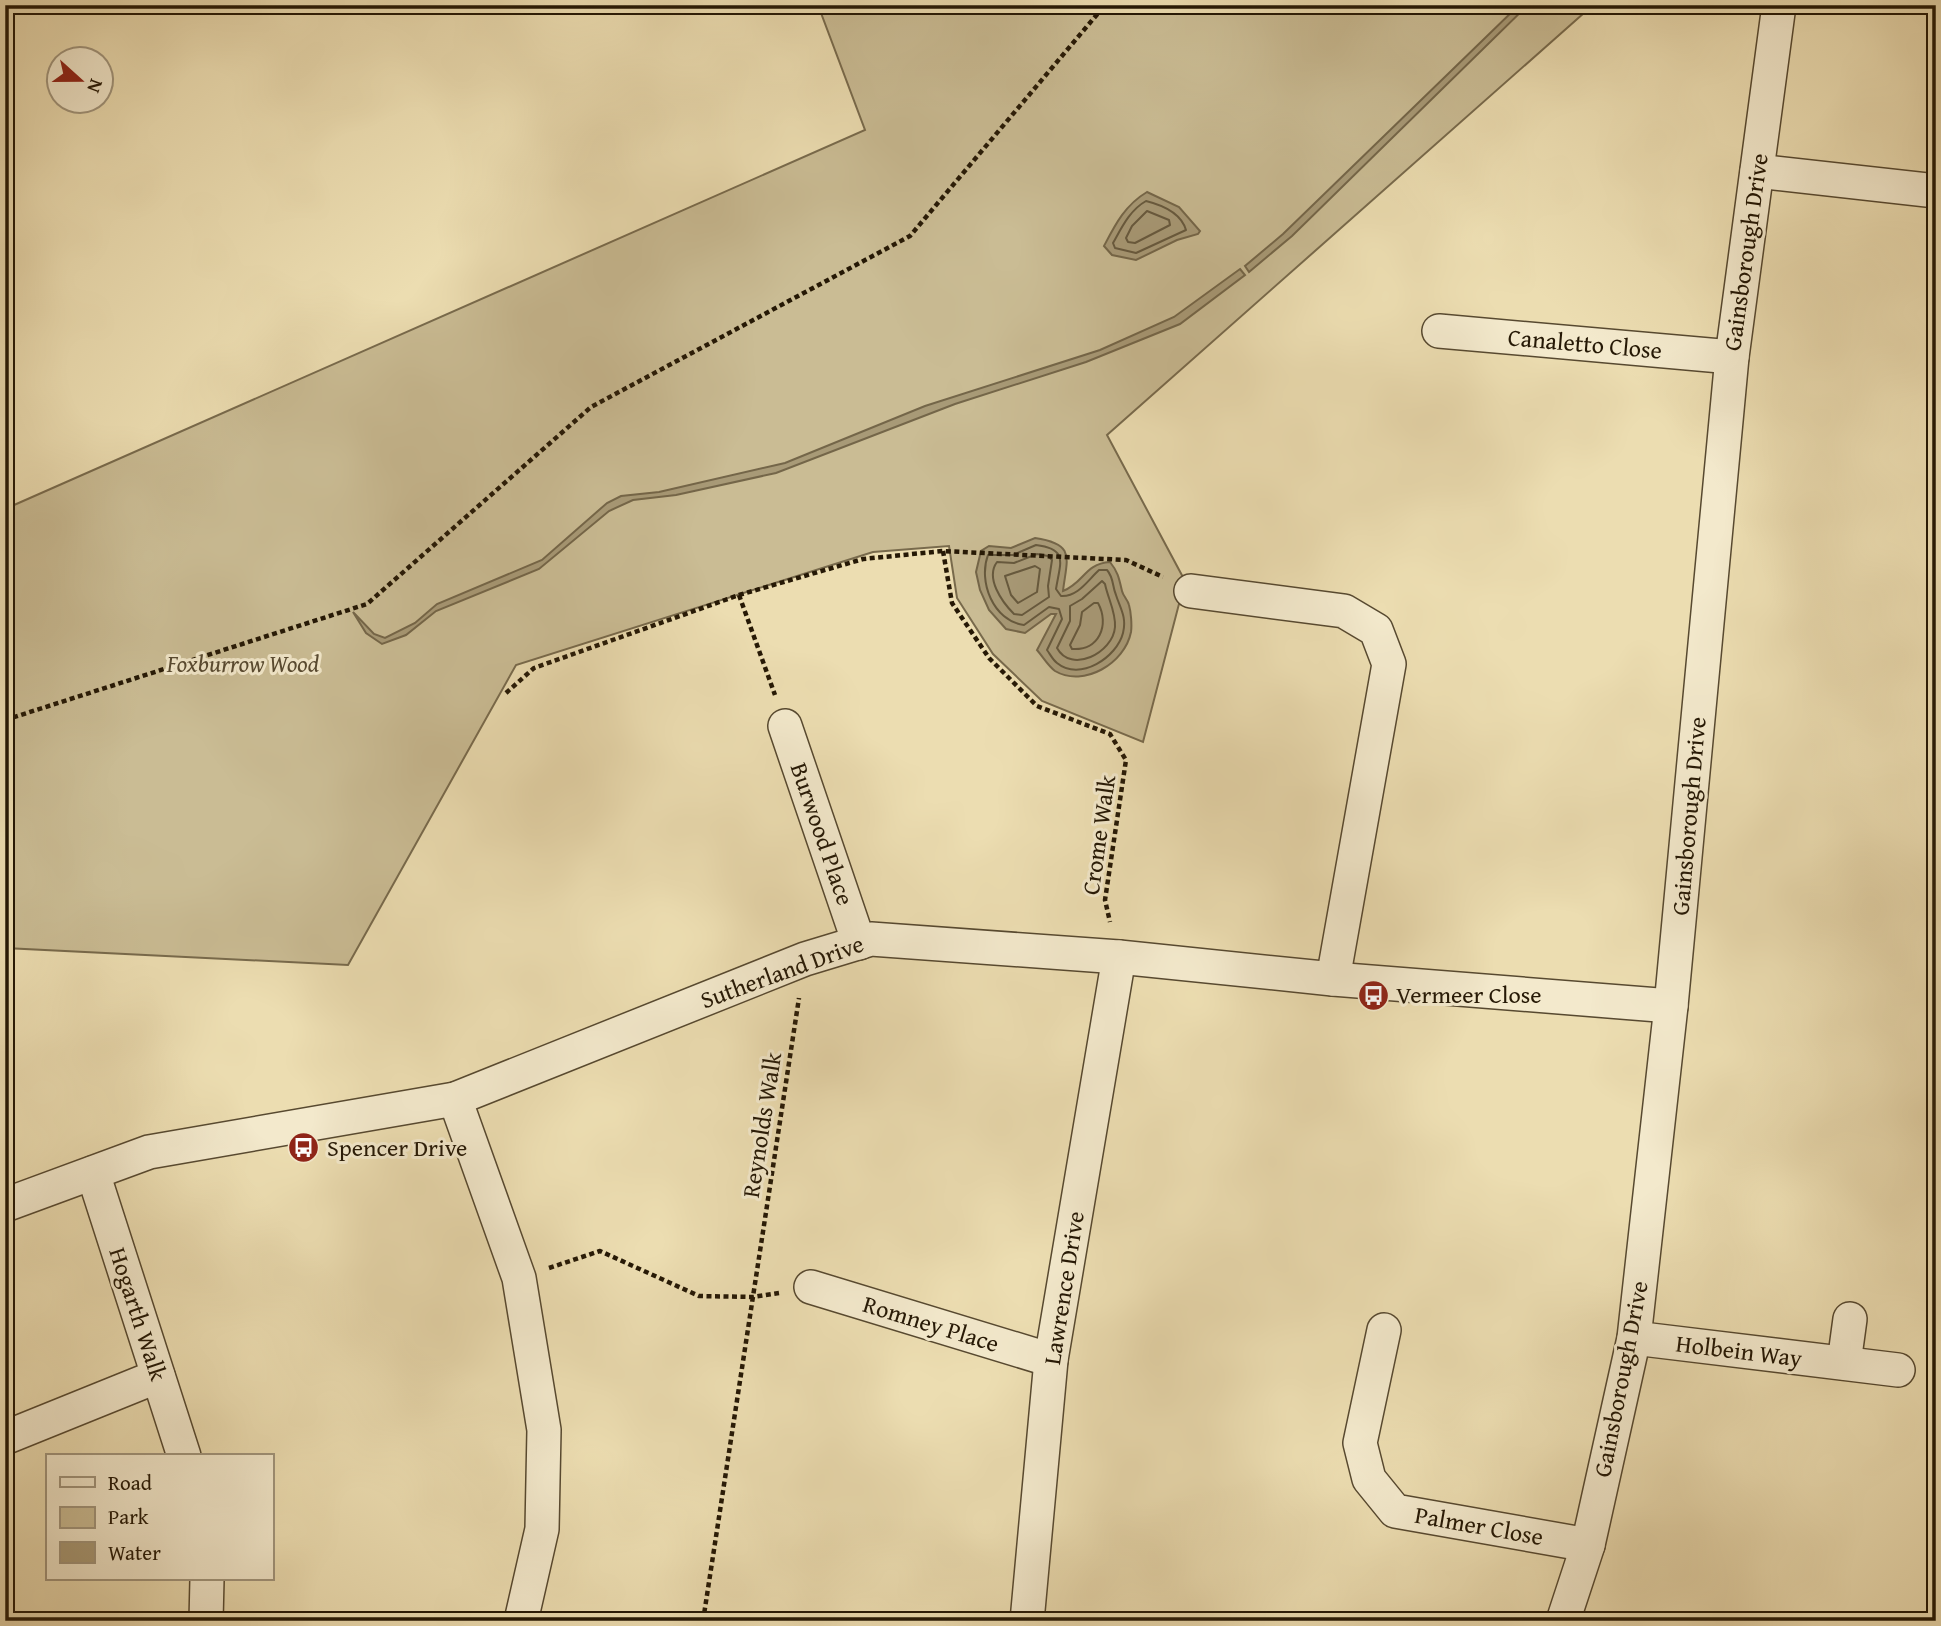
<svg xmlns="http://www.w3.org/2000/svg" width="1941" height="1626" font-family="'Gentium Book Plus',serif">
	<rect width="100%" height="100%" fill="#ecddb1"/>
	<filter id="stains"><feTurbulence type="fractalNoise" baseFrequency=".00286" numOctaves="4"/><feColorMatrix values="0 0 0 0 .2 0 0 0 0 .09 0 0 0 0 .02 0 0 0 .5 -.17"/></filter>
	<radialGradient id="worn" r=".72"><stop offset=".6" stop-color="#630" stop-opacity="0"/><stop offset="1" stop-color="#630" stop-opacity=".3"/></radialGradient>
	<polygon fill="#cabc94" stroke="#786a4c" stroke-width="2" points="818,5 1593,5 1107,435 1185,581 1143,742 1042,701 993,654 957,598 949,546 873,552 516,665 348,965 5,948 5,509 865,130"/>
	<g fill="#a89a77" stroke="#746649" stroke-width="2">
		<polygon points="1519,5 1528,5 1292,236 1249,272 1245,266 1283,234"/>
		<path d="M1147 192 1179 207 1200 231 1198 234 1177 240 1136 260 1112 255 1104 246C1115 225 1125 205 1147 192Z"/>
		<polygon points="1240,269 1245,275 1180,324 1086,362 955,404 776,473 676,495 633,500 609,511 539,569 436,611 406,635 382,644 366,633 353,612 374,634 385,638 415,623 437,604 542,560 607,503 621,496 659,492 785,463 925,406 1100,350 1174,317"/>
		<path d="M1035 538C1076 544 1067 558 1063 591 1085 582 1084 564 1110 562 1118 572 1119 578 1122 591 1123 596 1128 600 1129 605 1131 612 1132 625 1131 632 1125 663 1084 688 1055 671 1048 666 1043 657 1037 650L1056 614H1051L1025 633 1006 629 989 610 980 590 976 572 981 551 989 546 1011 548Z"/>
	</g>
	<g fill="none" stroke-linecap="round" stroke-linejoin="round">
		<g stroke="#66593e" stroke-width="2">
			<path d="M1146 201C1162 205 1181 213 1186 230L1136 253 1115 248 1113 243C1122 227 1130 210 1146 201Z"/>
			<polygon points="1147,211 1169,220 1170,225 1135,243 1128,242 1126,238 1132,226"/>
			<path d="M1036 545C1069 549 1060 563 1056 589L1061 596C1078 597 1088 580 1099 570H1107C1114 578 1112 586 1116 595 1120 608 1127 617 1123 633 1117 657 1080 682 1057 663 1053 660 1050 654 1047 650L1062 619 1059 609 1049 607 1024 625C993 621 978 581 988 555H1013Z"/>
			<path d="M1037 554 1048 556 1052 560 1048 586 1049 597 1022 615 1014 614C1002 602 985 578 997 562L1014 563Z"/>
			<polygon points="1035,566 1040,569 1037,592 1018,603 1011,595 1005,576"/>
			<path d="M1102 581 1105 584C1108 599 1116 612 1115 627 1113 653 1071 674 1057 648L1070 621V606L1082 599Z"/>
			<path d="M1094 603H1098C1110 625 1099 651 1072 649L1070 645 1080 625 1082 612Z"/>
		</g>
		<defs>
			<g id="street">
				<polyline points="1757,171 1936,191"/>
				<polyline points="1439,331 1732,357"/>
				<polyline points="1191,591 1344,611 1376,630 1389,664 1333,979"/>
				<polyline points="785,726 859,943"/>
				<polyline points="455,1099 519,1278 544,1430 542,1529 521,1621"/>
				<polyline points="93,1173 184,1456"/>
				<polyline points="5,1205 149,1152 455,1099 805,959 871,939 1119,957 1333,979 1671,1006"/>
				<polyline points="811,1287 1051,1360"/>
				<polyline points="1384,1330 1360,1443 1369,1479 1395,1511 1588,1545"/>
				<polyline points="1634,1338 1898,1370"/>
				<polyline points="1844,1363 1850,1319"/>
				<polyline points="7,1437 158,1376"/>
				<polyline points="206,1621 207,1579"/>
				<polyline points="1027,1621 1051,1360 1119,957"/>
				<polyline points="1563,1621 1588,1545 1634,1338 1671,1006 1732,357 1779,5"/>
			</g>
		</defs>
		<use href="#street" stroke="#574930" stroke-width="36"/>
		<g stroke="#251805" stroke-width="4.5" stroke-dasharray="5 3.5" stroke-linecap="butt">
			<polyline points="943,551 952,603 989,658 1037,706 1110,734 1126,760 1105,900 1110,922"/>
			<polyline points="739,595 775,695"/>
			<polyline points="506,693 534,668 739,595 863,559 943,551 1126,560 1163,577"/>
			<polyline points="5,720 367,604 591,407 910,236 1105,5"/>
			<polyline points="549,1268 600,1251 699,1296 753,1297 779,1293"/>
			<polyline points="703,1621 799,998"/>
		</g>
		<use href="#street" stroke="#f3e9cc" stroke-width="33"/>
	</g>
	<defs>
		<symbol id="bus-disc" viewBox="-11 -11 22 22"><circle r="9.5" fill="#8f2418" stroke="#f3e9cc"/><path d="M-5-6H5V4H4V6H2V4H-2V6H-4V4H-5ZM-3.5-4V0h7V-4ZM-3.5 1.2v1.5H-2V1.2ZM2 1.2v1.5H3.5V1.2Z" fill="#fff"/></symbol>
	</defs>
	<g fill-rule="evenodd">
		<use href="#bus-disc" x="1356" y="978" width="35" height="35"/>
		<use href="#bus-disc" x="286" y="1130" width="35" height="35"/>
	</g>
	<g text-anchor="middle" stroke-width="6" stroke-linejoin="round" paint-order="stroke">
		<g font-size="24" fill="#251805" stroke="#f3e9cc">
			<text transform="translate(1746 252) rotate(-82)" y="8">Gainsborough Drive</text>
			<text transform="translate(1585 344) rotate(5)" y="8">Canaletto Close</text>
			<text transform="translate(1689 816) rotate(-85)" y="8">Gainsborough Drive</text>
			<text transform="translate(822 834) rotate(71)" y="8">Burwood Place</text>
			<text transform="translate(1099 835) rotate(-82)" y="8">Crome Walk</text>
			<text transform="translate(782 972) rotate(-20)" y="8">Sutherland Drive</text>
			<text transform="translate(762 1125) rotate(-81)" y="8">Reynolds Walk</text>
			<text transform="translate(1064 1288) rotate(-81)" y="8">Lawrence Drive</text>
			<text transform="translate(138 1314) rotate(72)" y="8">Hogarth Walk</text>
			<text transform="translate(931 1324) rotate(17)" y="8">Romney Place</text>
			<text transform="translate(1739 1351) rotate(7)" y="8">Holbein Way</text>
			<text transform="translate(1621 1379) rotate(-79)" y="8">Gainsborough Drive</text>
			<text transform="translate(1479 1526) rotate(10)" y="8">Palmer Close</text>
		</g>
		<g font-size="24" font-style="italic" fill="#574930" stroke="#f3e9cc">
			<text x="243" y="672">Foxburrow Wood</text>
		</g>
		<g font-size="24" fill="#251805" stroke="#f3e9cc" text-anchor="start">
			<text x="1396" y="1003">Vermeer Close</text>
			<text x="327" y="1156">Spencer Drive</text>
		</g>
	</g>
	<rect width="1941" height="1626" fill="none" stroke="#ecddb1" stroke-width="28"/>
	<rect x="7" y="7" width="1927" height="1612" fill="none" stroke="#251805" stroke-width="3.5"/>
	<rect x="14" y="14" width="1913" height="1598" fill="none" stroke="#251805" stroke-width="2"/>
	<rect x="46" y="1454" width="228" height="126" fill="#f3e9cc" stroke="#a1957c" stroke-width="2"/>
	<rect x="60" y="1477" width="35" height="10" fill="#f3e9cc" stroke="#a1957c" stroke-width="2"/>
	<text x="108" y="1490" font-size="21" fill="#251805">Road</text>
	<rect x="60" y="1507" width="35" height="21" fill="#cabc94" stroke="#a1957c" stroke-width="2"/>
	<text x="108" y="1524" font-size="21" fill="#251805">Park</text>
	<rect x="60" y="1542" width="35" height="21" fill="#a89a77" stroke="#a1957c" stroke-width="2"/>
	<text x="108" y="1560" font-size="21" fill="#251805">Water</text>
	<g transform="translate(80 80) rotate(111)"><circle r="33" fill="#f3e9cc" stroke="#a1957c" stroke-width="2"/>
	<path d="M0-5L12 26L0 18L-12 26Z" fill="#8f2418"/>
	<text y="-10" font-size="19" font-weight="bold" text-anchor="middle" fill="#251805">N</text>
	</g>
	<rect width="100%" height="100%" filter="url(#stains)"/>
	<rect width="100%" height="100%" fill="url(#worn)"/>
</svg>
